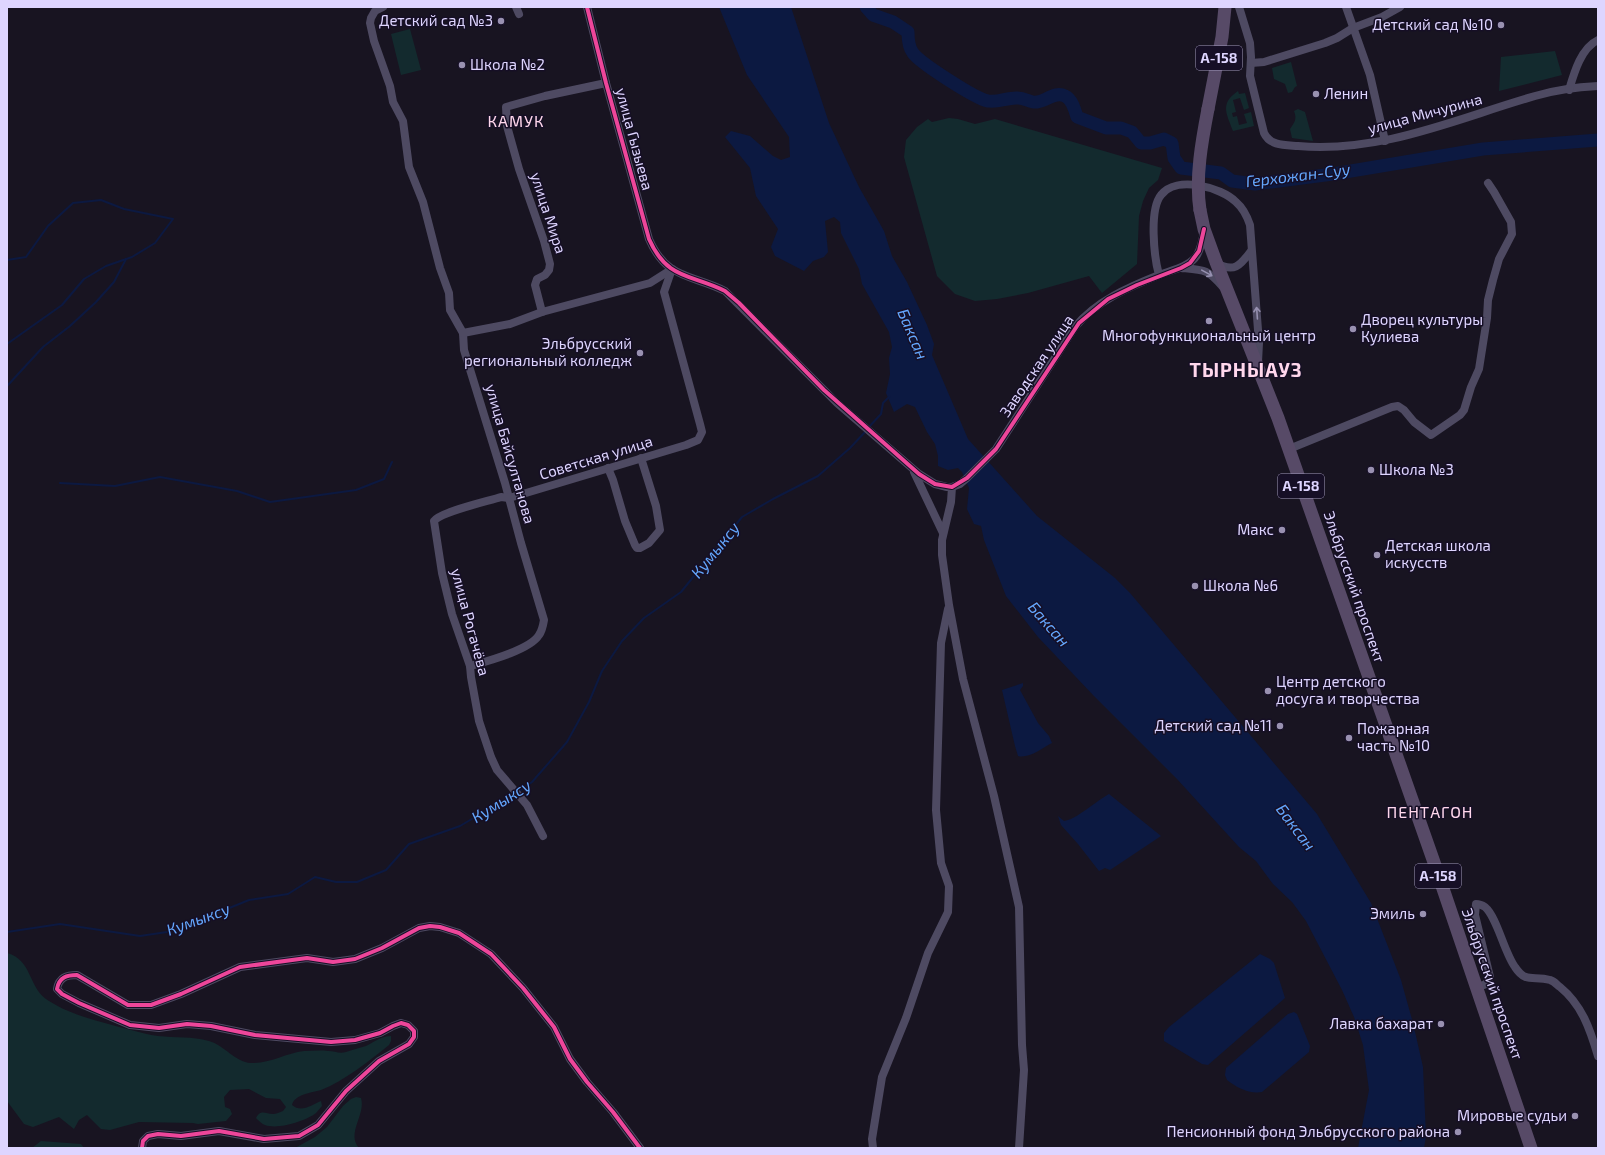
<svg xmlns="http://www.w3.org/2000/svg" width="1605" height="1155" font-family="'Exo 2',sans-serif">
	<rect width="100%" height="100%" fill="#181421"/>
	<g fill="#132a2e">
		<polygon points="410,29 421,70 401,75 391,34"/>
		<polygon points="1555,51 1562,75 1499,91 1501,57"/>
		<polygon points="1291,62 1297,86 1295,87 1292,92 1288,93 1285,84 1274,79 1272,68"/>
		<path d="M1238 91 1239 94 1245 93 1249 108 1244 110 1240 98 1233 100 1236 112 1232 113 1233 117 1237 116 1239 125 1247 123 1244 114 1251 112 1254 126 1233 131C1227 114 1219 104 1238 91Z"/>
		<path d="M1298 109 1305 112 1313 141 1292 138 1290 129C1295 122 1297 119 1294 111Z"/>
		<polygon points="949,118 958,119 975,124 995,119 1162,168 1158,180 1149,188 1143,201 1139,216 1137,264 1102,293 1089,276 1028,293 997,299 975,301 955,294 937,276 904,157 906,140 917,127 928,119 932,122"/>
		<path d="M7 953C33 960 28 989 49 1001 72 1016 105 1023 131 1030 140 1032 149 1035 158 1036 175 1038 192 1036 209 1041 224 1045 235 1062 251 1063 269 1064 286 1053 304 1051 312 1051 320 1050 328 1051 335 1051 339 1054 346 1052 352 1050 359 1048 366 1046 374 1042 382 1036 391 1036V1041L389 1045C369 1061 344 1081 321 1090 311 1093 295 1094 292 1105 301 1113 312 1105 321 1101L322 1106C320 1108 318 1111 316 1113 306 1121 278 1130 265 1125 262 1124 259 1121 256 1118 261 1109 265 1114 273 1114 276 1114 280 1112 283 1111L286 1107 280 1099 266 1098 249 1089 230 1090 224 1097 225 1107 230 1109 232 1114 226 1121 198 1124 193 1123 139 1122 110 1130 101 1129 87 1115 79 1120 74 1129 59 1117 33 1127 24 1124 7 1101Z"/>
		<path d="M356 1097 361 1098C366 1115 346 1133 359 1148H295L315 1137 327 1127 343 1106 351 1099Z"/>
		<polygon points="41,1141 81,1144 84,1148 32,1148"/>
	</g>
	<g fill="#0c1941">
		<polygon points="719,7 791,7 829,123 859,187 884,231 892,256 907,282 927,325 934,344 932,355 968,439 1037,516 1115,578 1130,593 1317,814 1371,903 1401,980 1413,1023 1423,1067 1426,1136 1424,1148 1358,1148 1369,1090 1363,1045 1354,1017 1342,990 1306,921 1292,902 1273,884 1256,861 1239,847 1177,779 1093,695 1038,637 1006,596 984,540 981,526 974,524 967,509 969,488 962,472 958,468 948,470 938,466 938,456 935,444 927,432 915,407 907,404 894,412 886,393 890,374 889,358 892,347 889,332 862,284 859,269 841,233 840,222 834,217 825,221 828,252 824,257 813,261 804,271 775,256 771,247 778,229 756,196 750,168 725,137 731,131 750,136 773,156 781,160 790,157 789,137 747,75"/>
		<path d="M1023 683V686L1020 690 1038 723 1049 736 1052 743C1042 748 1029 759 1018 756L1015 746 1002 690Z"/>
		<path d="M1109 794 1161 836 1110 870 1105 868 1099 871 1078 844 1061 825 1058 816 1064 821C1076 820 1096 801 1109 794Z"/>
		<polygon points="1260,954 1270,959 1274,963 1285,998 1208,1065 1202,1064 1164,1041 1164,1033 1169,1027"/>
		<path d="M1294 1012 1297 1014 1310 1046 1309 1052 1262 1092C1249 1094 1237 1088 1227 1080L1225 1075 1226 1068 1288 1014Z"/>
	</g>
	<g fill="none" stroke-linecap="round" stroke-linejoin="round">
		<g stroke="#0c1941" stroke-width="2">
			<polyline points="7,260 26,257 48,226 73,203 101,200 124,209 173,219 155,243 132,257 106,266 84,279 62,305 7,344"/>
			<polyline points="8,385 43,347 70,326 96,302 114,282 126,259"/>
			<polyline points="868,428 881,414 883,403 890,396"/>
			<polyline points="60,483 115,486 160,477 237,491 270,502 356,490 384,479 392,462"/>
			<polyline points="518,792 532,782 567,742 589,702 602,671 622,641 644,618 681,592 742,517 773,499 818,476 850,448 866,431"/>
			<polyline points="7,932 60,924 140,936 167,932 205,919 222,911 249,900 288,894 315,877 336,882 357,882 386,870 409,844 460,826 514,794"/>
		</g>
		<path stroke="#0c1941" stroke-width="13" d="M866 7 873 15 893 22 908 32C908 39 909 48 913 53 920 63 976 99 988 101 998 103 1008 97 1018 98 1024 98 1028 101 1033 102 1044 104 1054 90 1065 96 1072 99 1075 110 1077 117L1106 128H1121L1132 132 1141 143H1150L1164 139 1172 143 1174 158 1181 168 1221 173 1232 181 1255 184 1333 174 1483 149 1598 140"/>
		<g stroke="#4e4a62" stroke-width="8">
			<path d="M383 7 375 11 371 18 370 23 374 41 390 86 393 102 403 121 409 167 423 202 440 268 449 293 450 310 463 333 464 350 505 483 521 543 544 620C543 626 542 631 539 635 530 650 488 661 470 666"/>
			<polyline points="516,7 519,14"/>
			<path d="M587 7 606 83 649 239C667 280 691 274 725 291L837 403 919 474 935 484 947 487H952L960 484 967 478 996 449 1075 327C1096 301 1129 287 1159 275 1171 270 1186 268 1195 258 1201 251 1202 241 1204 232"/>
			<path d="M1239 7 1250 43 1251 57 1250 76 1264 133C1270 146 1285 145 1298 146 1383 153 1455 119 1535 96 1555 90 1577 87 1598 86"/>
			<polyline points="1346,7 1370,75 1385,141"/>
			<polyline points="1251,63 1264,62 1325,43 1337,38 1353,28 1382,17 1400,7"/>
			<path d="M1569 90C1574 73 1581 48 1598 40"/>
			<path d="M1216 263C1234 273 1240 266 1251 251"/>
			<path d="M1181 268C1205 270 1207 269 1223 287"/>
			<path d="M1159 275C1154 257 1149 210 1161 195 1176 175 1221 187 1236 202 1243 208 1247 216 1250 225L1259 343 1258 362"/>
			<polyline points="542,312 535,285 537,279 545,275 549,270 550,264 544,241 519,169 507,126 506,107 545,96 606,83"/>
			<polyline points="463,333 510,324 542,312 650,283 672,269"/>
			<polyline points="1289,449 1392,407 1398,406 1404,410 1414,422 1431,435 1460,415 1464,410 1471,387 1479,369 1487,318 1488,300 1493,280 1499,259 1512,234 1511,222 1494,192 1488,183"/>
			<polyline points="608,468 613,480 625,521 635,545 637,548 640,548 649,543 660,530 656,506 641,458"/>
			<polyline points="914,472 943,533"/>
			<polyline points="952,487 951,502 942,540 942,555 949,605 963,679 994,796 1019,907 1022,1045 1024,1070 1019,1148"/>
			<path d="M543 836 527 805 497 770 491 757 479 721 471 677 470 666 452 614 442 573 434 521C440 512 489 501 501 497L509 498 516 496 686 445 698 440 702 432 700 424 664 292 672 269"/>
			<path d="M1476 988 1486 984 1490 977 1475 915 1476 904C1479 904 1482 905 1485 907 1497 917 1504 952 1515 967 1526 984 1534 975 1550 980 1554 981 1557 985 1560 987 1582 1005 1590 1029 1598 1056"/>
			<path d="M142 1148 143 1141 148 1136 158 1134 181 1136 219 1131 264 1139 299 1136 318 1125 346 1091 379 1061 409 1044 414 1037V1031L408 1025 401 1023 393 1026 380 1033 355 1040 331 1042 255 1035 211 1026 187 1024 159 1028 130 1025 79 1003 62 994 57 989C59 977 67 975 77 975L128 1005H151L181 994 240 967 307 958 333 962 355 959 382 948 419 928 430 926 440 927 459 933 491 954 523 988 554 1027 570 1059 587 1082 613 1112 640 1148"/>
			<polyline points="873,1148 872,1139 882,1077 906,1018 928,953 948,912 949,886 941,863 936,810 941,643 948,609"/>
		</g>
		<g stroke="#574a67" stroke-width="13">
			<polyline points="1208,109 1222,37 1225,7"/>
			<polyline points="1200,210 1204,229 1216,262 1278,418 1436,868 1531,1148"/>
		</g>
		<path stroke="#574a67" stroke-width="13" d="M1200 210C1195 178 1202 140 1208 109"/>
		<defs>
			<g id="cycleway">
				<path d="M587 7 606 83 649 239C667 280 691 274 725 291L739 303 824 390 919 474 935 484 952 487 967 478 996 449 1079 323 1108 299 1137 285 1181 268 1190 263 1199 251 1204 229"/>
				<path d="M142 1148 143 1141 148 1136 158 1134 181 1136 219 1131 264 1139 299 1136 318 1125 346 1091 379 1061 409 1044 414 1037V1031L408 1025 401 1023 393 1026 380 1033 355 1040 331 1042 255 1035 211 1026 187 1024 159 1028 130 1025 79 1003 62 994 57 989C59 977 67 975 77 975L128 1005H151L181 994 240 967 307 958 333 962 355 959 382 948 419 928 430 926 440 927 459 933 491 954 523 988 554 1027 570 1059 587 1082 613 1112 640 1148"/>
			</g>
		</defs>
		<use href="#cycleway" stroke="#160f26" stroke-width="6"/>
		<use href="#cycleway" stroke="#ed469a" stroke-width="4"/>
	</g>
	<defs><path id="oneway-shaft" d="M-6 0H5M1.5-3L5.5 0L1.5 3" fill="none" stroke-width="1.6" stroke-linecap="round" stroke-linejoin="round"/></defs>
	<g stroke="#9690b0">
		<use href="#oneway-shaft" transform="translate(1207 273) rotate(29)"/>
		<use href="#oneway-shaft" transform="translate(1257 313) rotate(-94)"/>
	</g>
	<g fill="#9991b1" stroke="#160f26" stroke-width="1.5">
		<circle cx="501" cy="21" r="4"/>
		<circle cx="1501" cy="25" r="4"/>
		<circle cx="462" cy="65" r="4"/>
		<circle cx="1316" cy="94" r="4"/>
		<circle cx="1209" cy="321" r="4"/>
		<circle cx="1353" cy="329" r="4"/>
		<circle cx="640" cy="353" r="4"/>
		<circle cx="1371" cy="470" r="4"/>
		<circle cx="1282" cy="530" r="4"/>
		<circle cx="1377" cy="555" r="4"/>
		<circle cx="1195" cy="586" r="4"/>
		<circle cx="1268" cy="691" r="4"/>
		<circle cx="1280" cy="726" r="4"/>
		<circle cx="1349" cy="738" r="4"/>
		<circle cx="1423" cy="914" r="4"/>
		<circle cx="1441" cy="1024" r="4"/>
		<circle cx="1575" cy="1116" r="4"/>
		<circle cx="1458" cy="1132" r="4"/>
	</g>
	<g text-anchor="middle" stroke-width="3" stroke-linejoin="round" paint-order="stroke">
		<g fill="#160f26" stroke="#a29abe" stroke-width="1">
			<rect x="1196" y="46" width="46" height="24" rx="3"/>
			<rect x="1278" y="474" width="46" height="24" rx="3"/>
			<rect x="1415" y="864" width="46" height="24" rx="3"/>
		</g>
		<g font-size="14" font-weight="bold" fill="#ded5ff">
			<text x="1219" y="63">А-158</text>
			<text x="1301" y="491">А-158</text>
			<text x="1438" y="881">А-158</text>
		</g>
		<g font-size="15" fill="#ded5ff" stroke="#160f26" text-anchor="end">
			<text x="493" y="26">Детский сад №3</text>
			<text x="1493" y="30">Детский сад №10</text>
			<text x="470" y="70" text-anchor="start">Школа №2</text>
			<text x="1324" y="99" text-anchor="start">Ленин</text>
			<text x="1361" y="325" text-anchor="start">Дворец культуры<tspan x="1361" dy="17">Кулиева</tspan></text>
			<text x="1209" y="341" text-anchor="middle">Многофункциональный центр</text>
			<text x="632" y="349">Эльбрусский<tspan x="632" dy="17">региональный колледж</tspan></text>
			<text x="1379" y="475" text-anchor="start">Школа №3</text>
			<text x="1274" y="535">Макс</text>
			<text x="1385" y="551" text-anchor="start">Детская школа<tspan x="1385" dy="17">искусств</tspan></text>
			<text x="1203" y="591" text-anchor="start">Школа №6</text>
			<text x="1276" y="687" text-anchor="start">Центр детского<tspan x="1276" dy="17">досуга и творчества</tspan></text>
			<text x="1272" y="731">Детский сад №11</text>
			<text x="1357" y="734" text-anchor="start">Пожарная<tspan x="1357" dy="17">часть №10</tspan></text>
			<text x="1415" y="919">Эмиль</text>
			<text x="1433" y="1029">Лавка бахарат</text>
			<text x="1567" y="1121">Мировые судьи</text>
			<text x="1450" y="1137">Пенсионный фонд Эльбрусского района</text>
		</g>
		<g font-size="15" fill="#ded5ff" stroke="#160f26">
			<text transform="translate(1425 114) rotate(-15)" y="5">улица Мичурина</text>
			<text transform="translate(634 139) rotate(75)" y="5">улица Гызыева</text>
			<text transform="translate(548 213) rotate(72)" y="5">улица Мира</text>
			<text transform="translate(1037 366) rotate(-56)" y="5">Заводская улица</text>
			<text transform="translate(510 454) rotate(74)" y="5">улица Байсултанова</text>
			<text transform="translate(596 458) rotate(-17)" y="5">Советская улица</text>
			<text transform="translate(1354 587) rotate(71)" y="5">Эльбрусский проспект</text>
			<text transform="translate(470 622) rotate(75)" y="5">улица Рогачёва</text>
			<text transform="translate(1492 984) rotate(71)" y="5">Эльбрусский проспект</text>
		</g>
		<g font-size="16" letter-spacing="1" fill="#ffd7ec" stroke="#160f26">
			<text x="516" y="127">КАМУК</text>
			<text x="1430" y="818">ПЕНТАГОН</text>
		</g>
		<g font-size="16" font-style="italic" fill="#64a7fe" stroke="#160f26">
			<text transform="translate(1298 175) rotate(-7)" y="6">Герхожан-Суу</text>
			<text transform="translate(913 334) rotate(67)" y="6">Баксан</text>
			<text transform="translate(715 550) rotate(-51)" y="6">Кумыксу</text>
			<text transform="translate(1049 624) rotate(49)" y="6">Баксан</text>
			<text transform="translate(501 801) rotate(-32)" y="6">Кумыксу</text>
			<text transform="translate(1296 827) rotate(53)" y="6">Баксан</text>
			<text transform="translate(198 919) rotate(-20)" y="6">Кумыксу</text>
		</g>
		<g font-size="19" font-weight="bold" letter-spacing="1" fill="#ffd7ec" stroke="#160f26">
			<text x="1246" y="377">ТЫРНЫАУЗ</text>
		</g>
	</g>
	<rect width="1605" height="1155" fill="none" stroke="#ded5ff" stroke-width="16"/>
</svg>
